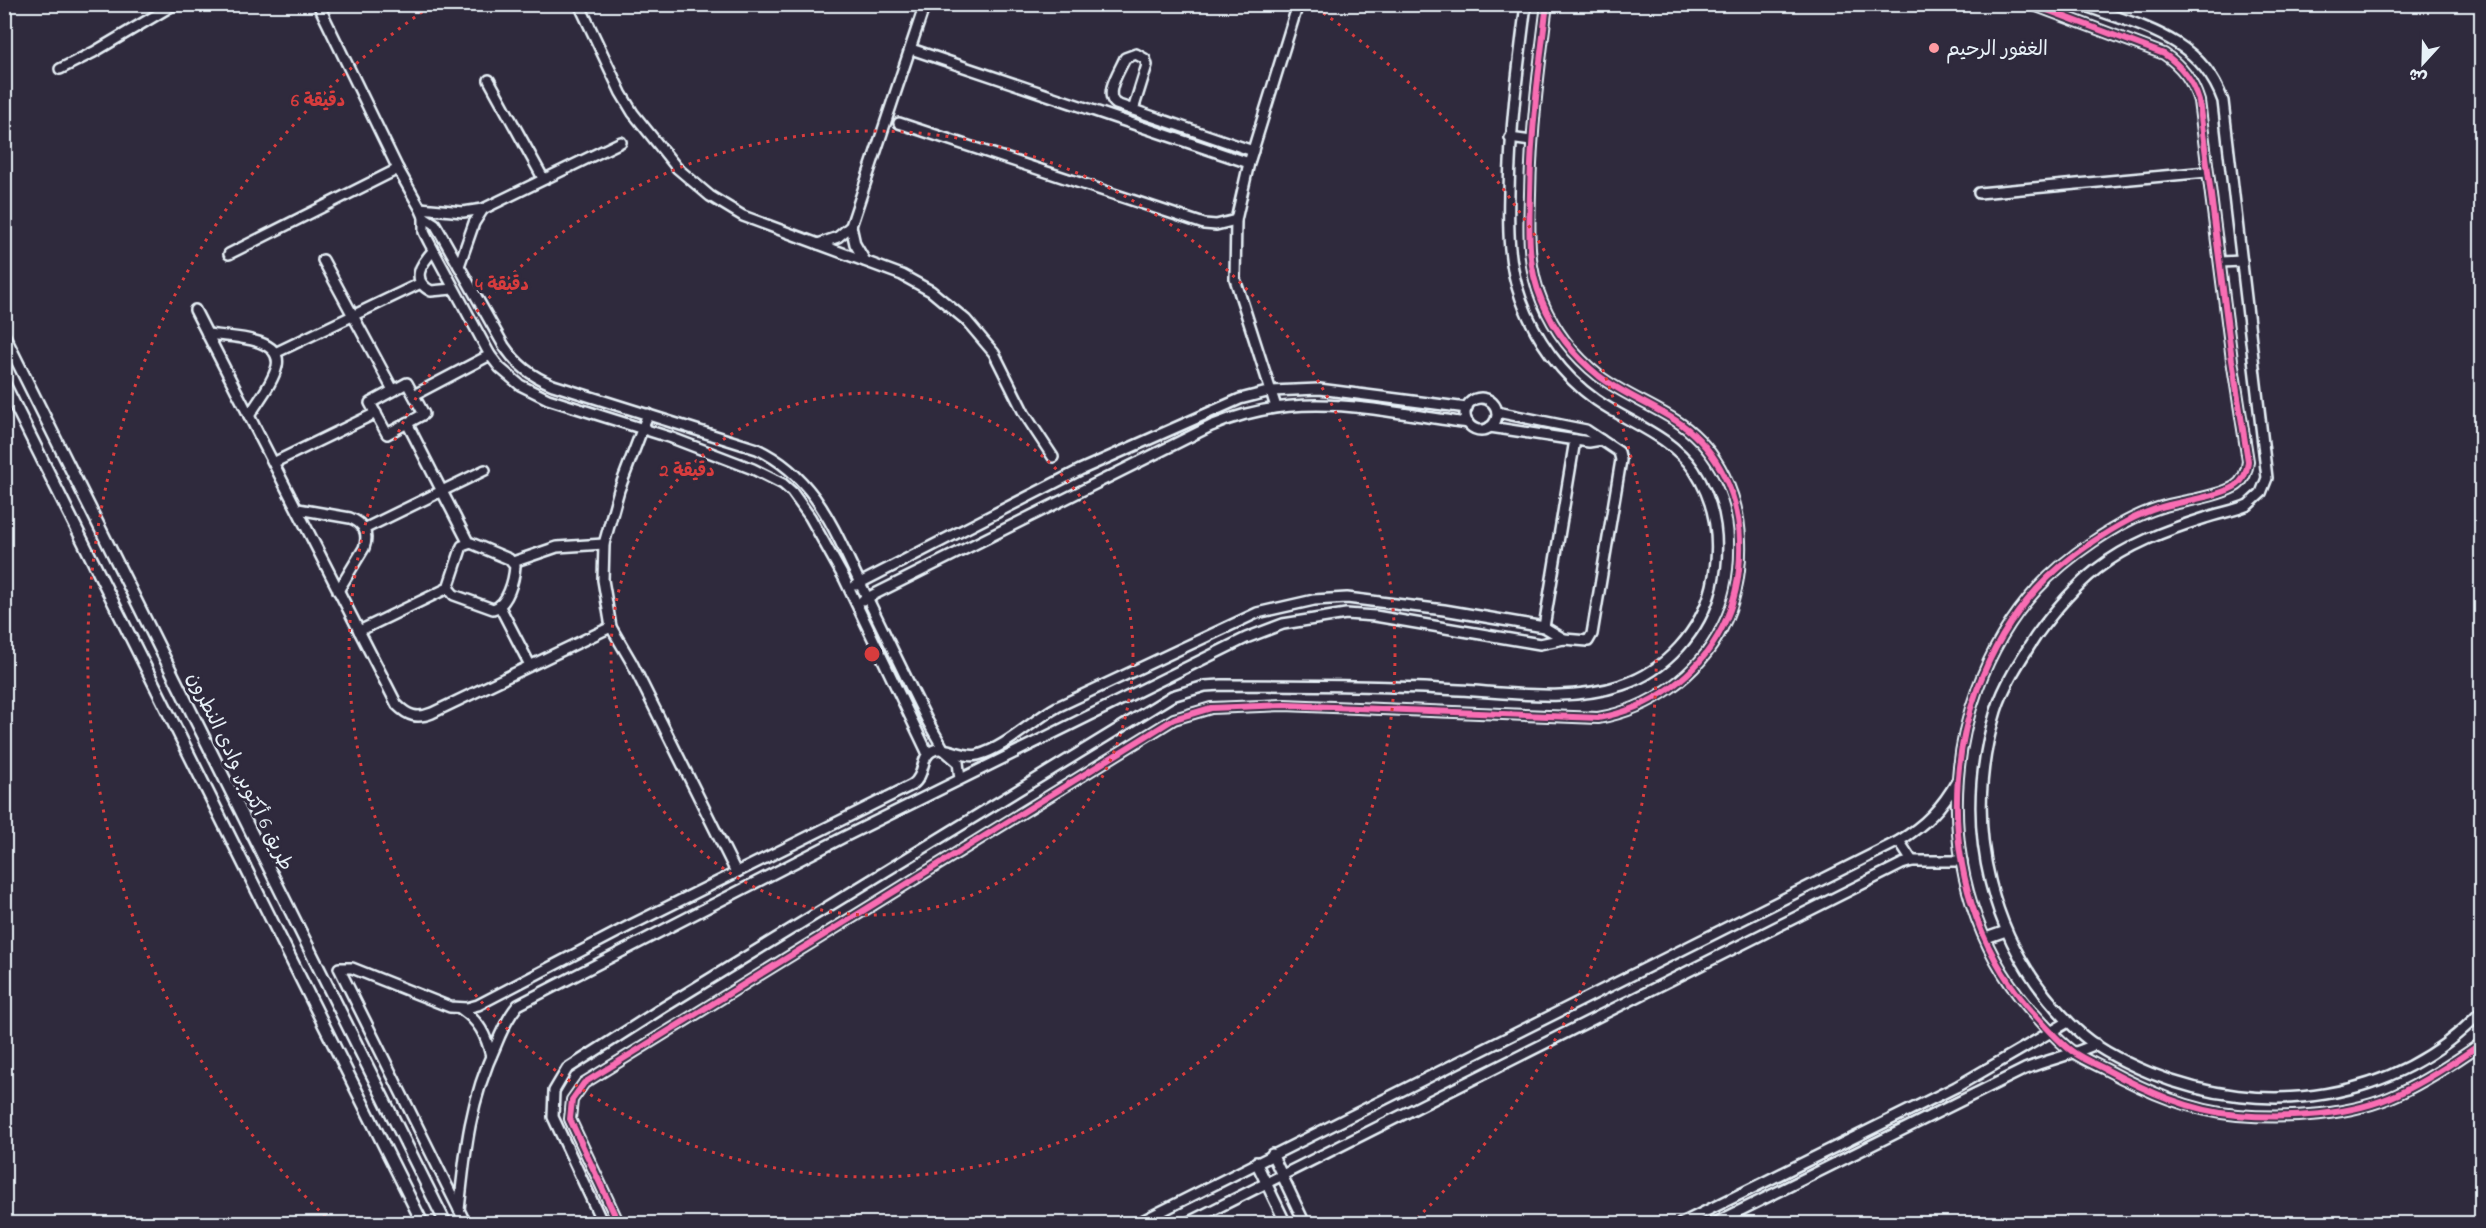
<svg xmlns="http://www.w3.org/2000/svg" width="2486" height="1228" font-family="'Indie Flower','Playpen Sans Arabic',sans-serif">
	<rect width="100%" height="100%" fill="#2f2a3d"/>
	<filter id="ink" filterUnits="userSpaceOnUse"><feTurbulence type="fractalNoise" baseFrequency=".0167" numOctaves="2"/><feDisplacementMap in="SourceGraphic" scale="12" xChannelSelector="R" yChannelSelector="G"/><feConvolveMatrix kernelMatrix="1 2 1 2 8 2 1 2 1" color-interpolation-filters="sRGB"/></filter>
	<g filter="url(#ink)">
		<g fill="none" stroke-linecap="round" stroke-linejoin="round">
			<defs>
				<g id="minor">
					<polyline points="318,4 398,169 420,208 424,217 424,232 429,242 490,355 500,368 520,385 548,399 672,438 753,469 783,484 792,492 810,517 844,578 928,754"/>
					<polyline points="579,4 621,93 633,113 677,168 710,196 743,216 902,275 931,291 966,320 994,353 1024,413 1053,457"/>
					<path d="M2031 4 2164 54C2182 66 2193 81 2199 101L2232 360 2248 461C2247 471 2243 482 2234 487 2214 498 2180 501 2158 508 2118 521 2065 558 2037 589 1932 705 1928 903 2038 1018 2049 1030 2060 1043 2073 1052 2083 1059 2095 1064 2105 1069 2146 1091 2190 1111 2237 1115 2287 1119 2352 1116 2398 1094 2428 1080 2455 1062 2482 1043"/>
					<path d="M2080 4C2138 26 2200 36 2223 101L2267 478 2261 493 2248 505C2234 511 2219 513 2205 518 2167 530 2129 544 2097 569 2073 588 2054 611 2036 636 2021 659 2004 685 1996 711 1961 825 1989 947 2077 1030 2096 1049 2126 1063 2150 1073 2264 1119 2395 1103 2482 1011"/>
					<polyline points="911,49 1249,163"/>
					<polyline points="60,69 94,52 175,4"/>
					<polyline points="489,80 543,178"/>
					<path d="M1133 110 1147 65 1145 59 1136 54 1125 58C1120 70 1103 94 1116 104L1253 151"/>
					<polyline points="899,123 1204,224 1216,225 1236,220"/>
					<polyline points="1510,138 1531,141"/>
					<polyline points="1979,193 2207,172"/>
					<polyline points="420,208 463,212 483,209 621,142"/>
					<path d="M424 217 435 224 442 236 504 346C517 365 531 376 553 385L757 449C816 477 834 530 861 585 883 630 905 676 928 722L944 750 958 762 960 779"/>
					<polyline points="851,226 855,244 865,261"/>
					<polyline points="818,244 838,237 851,226 925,4"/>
					<path d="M433 251C421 264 410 280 431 291L453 289"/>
					<polyline points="229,254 398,169"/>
					<polyline points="323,260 393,390"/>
					<polyline points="2221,262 2242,261"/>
					<polyline points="459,266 474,223 483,209"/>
					<path d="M195 310 397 705C408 716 417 719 432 713L611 627"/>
					<path d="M207 334C226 337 283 336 277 366 273 383 258 401 249 416"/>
					<polyline points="275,353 421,283"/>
					<polygon points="407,383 424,414 387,434 370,403"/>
					<polyline points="414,395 490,355"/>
					<circle cx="1481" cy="414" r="16"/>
					<polyline points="1276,407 1235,279 1236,220 1249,163 1298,4"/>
					<polyline points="648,414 619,490 604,544 603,580 611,627 632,663 736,872"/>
					<polyline points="407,423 468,542"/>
					<polyline points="1490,427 1589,442 1601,440"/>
					<polyline points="275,462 376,413"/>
					<path d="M298 509 350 518C364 523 369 534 364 548L338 591"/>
					<polyline points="364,529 485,470"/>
					<path d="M471 543 509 559 515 566C514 580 508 605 493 609L454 595 448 588 462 546Z"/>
					<polyline points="513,562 557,547 604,544"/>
					<polyline points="856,585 1080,470 1240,399 1271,391 1319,389 1467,408"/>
					<path d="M863 600 1211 426C1300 388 1377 411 1468 423"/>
					<polyline points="500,607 530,665"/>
					<polyline points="1544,627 1575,440"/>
					<polyline points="359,631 448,588"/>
					<polyline points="1899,841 1912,861"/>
					<polyline points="1986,938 2006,931"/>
					<path d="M461 1009C479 1021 486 1035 491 1056"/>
					<polyline points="1272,1154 1305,1224"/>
					<polyline points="1256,1162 1286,1224"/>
					<path d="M459 1210C465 1151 470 1100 496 1045 502 1030 508 1017 518 1005L844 837 1246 638 1283 624 1346 614 1375 616 1540 644 1564 639 1588 641 1592 634 1621 460 1619 452 1586 430 1497 412"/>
					<path d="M466 1224 339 968H352L450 1007 467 1008 478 1005 629 926 912 785C926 775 920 757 932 751 945 744 963 759 978 755 1007 747 1031 721 1057 707L1257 613 1314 600 1347 598 1444 610 1544 627 1564 639"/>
					<path d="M603 1224 553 1117 554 1091 567 1069 664 1007 1172 696 1205 686 1222 685C1295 685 1368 685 1441 689 1499 691 1565 704 1622 685 1666 671 1701 631 1712 586 1721 546 1717 505 1694 470 1670 435 1629 423 1596 400 1562 376 1535 338 1521 299 1508 264 1508 229 1509 192 1510 129 1518 67 1526 4"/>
					<path d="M619 1224 570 1119 572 1100 584 1083 1174 719 1211 708 1284 705 1598 718C1650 709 1698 676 1722 628 1736 601 1741 572 1740 541 1739 495 1718 451 1681 424 1655 406 1624 395 1599 376 1574 356 1554 330 1542 301 1527 266 1529 231 1530 194 1531 130 1539 68 1547 4"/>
					<path d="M1136 1224 1899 841C1925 825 1942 808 1957 781"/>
					<polyline points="1185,1224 1902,864 1912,861 1962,861"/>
					<polyline points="1680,1224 1956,1087 2068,1022"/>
					<path d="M1713 1224 2025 1069C2049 1059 2073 1055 2096 1044"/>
				</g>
				<g id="tertiary">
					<polyline points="4,335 446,1224"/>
					<polyline points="4,383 423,1224"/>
				</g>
			</defs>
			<use href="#minor" stroke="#e8f1f8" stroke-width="14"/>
			<use href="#tertiary" stroke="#e8f1f8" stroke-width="15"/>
			<use href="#minor" stroke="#2f2a3d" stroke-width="9"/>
			<use href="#tertiary" stroke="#2f2a3d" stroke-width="10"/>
			<defs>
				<g id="cycleway">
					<path d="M2031 4 2164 54C2182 66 2193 81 2199 101L2232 360 2248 461C2247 471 2243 482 2234 487 2214 498 2180 501 2158 508 2118 521 2065 558 2037 589 1932 705 1928 903 2038 1018 2049 1030 2060 1043 2073 1052 2083 1059 2095 1064 2105 1069 2146 1091 2190 1111 2237 1115 2287 1119 2352 1116 2398 1094 2428 1080 2455 1062 2482 1043"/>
					<path d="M619 1224 570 1119 572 1100 584 1083 1174 719 1211 708 1284 705 1598 718C1650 709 1698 676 1722 628 1736 601 1741 572 1740 541 1739 495 1718 451 1681 424 1655 406 1624 395 1599 376 1574 356 1554 330 1542 301 1527 266 1529 231 1530 194 1531 130 1539 68 1547 4"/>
				</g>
			</defs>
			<use href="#cycleway" stroke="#2f2a3d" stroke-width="10"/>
			<use href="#cycleway" stroke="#f96db3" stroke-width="6"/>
		</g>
	</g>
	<g fill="none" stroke="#d83c3d" stroke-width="3" stroke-dasharray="3 6">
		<circle cx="872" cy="654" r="261"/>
		<circle cx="872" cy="654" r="523"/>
		<path d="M332 1223A784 784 0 0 1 428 8M1316 8A784 784 0 0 1 1412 1223"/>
	</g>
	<circle fill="#ff9aa2" stroke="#2f2a3d" stroke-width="2" cx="1934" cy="48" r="6"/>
	<g text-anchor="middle" stroke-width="6" stroke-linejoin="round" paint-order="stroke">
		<g font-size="20" fill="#e8f1f8" stroke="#2f2a3d" text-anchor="start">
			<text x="1946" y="55">الغفور الرحيم</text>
		</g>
		<g font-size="20" fill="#e8f1f8" stroke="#2f2a3d">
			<text transform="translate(241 771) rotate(64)" y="7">طريق 6 أكتوبر, وادى النطرون</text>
		</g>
	</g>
	<circle cx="872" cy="654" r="9" fill="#d83c3d" stroke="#2f2a3d" stroke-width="3"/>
	<g font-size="18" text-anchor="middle" font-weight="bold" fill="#d83c3d" stroke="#2f2a3d" stroke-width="6" stroke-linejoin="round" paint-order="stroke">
		<text x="318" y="106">6 دقيقة</text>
		<text x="502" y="290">4 دقيقة</text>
		<text x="687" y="476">2 دقيقة</text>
	</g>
	<rect width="2486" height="1228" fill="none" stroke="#2f2a3d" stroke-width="24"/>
	<rect x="12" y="12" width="2462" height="1204" fill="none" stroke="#e8f1f8" stroke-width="2" filter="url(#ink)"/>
	<g transform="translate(2423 63) rotate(202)" stroke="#2f2a3d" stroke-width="4.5" paint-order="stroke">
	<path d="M0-4.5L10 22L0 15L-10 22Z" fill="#e8f1f8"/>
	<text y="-9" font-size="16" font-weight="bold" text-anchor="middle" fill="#e8f1f8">ش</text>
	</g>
</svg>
